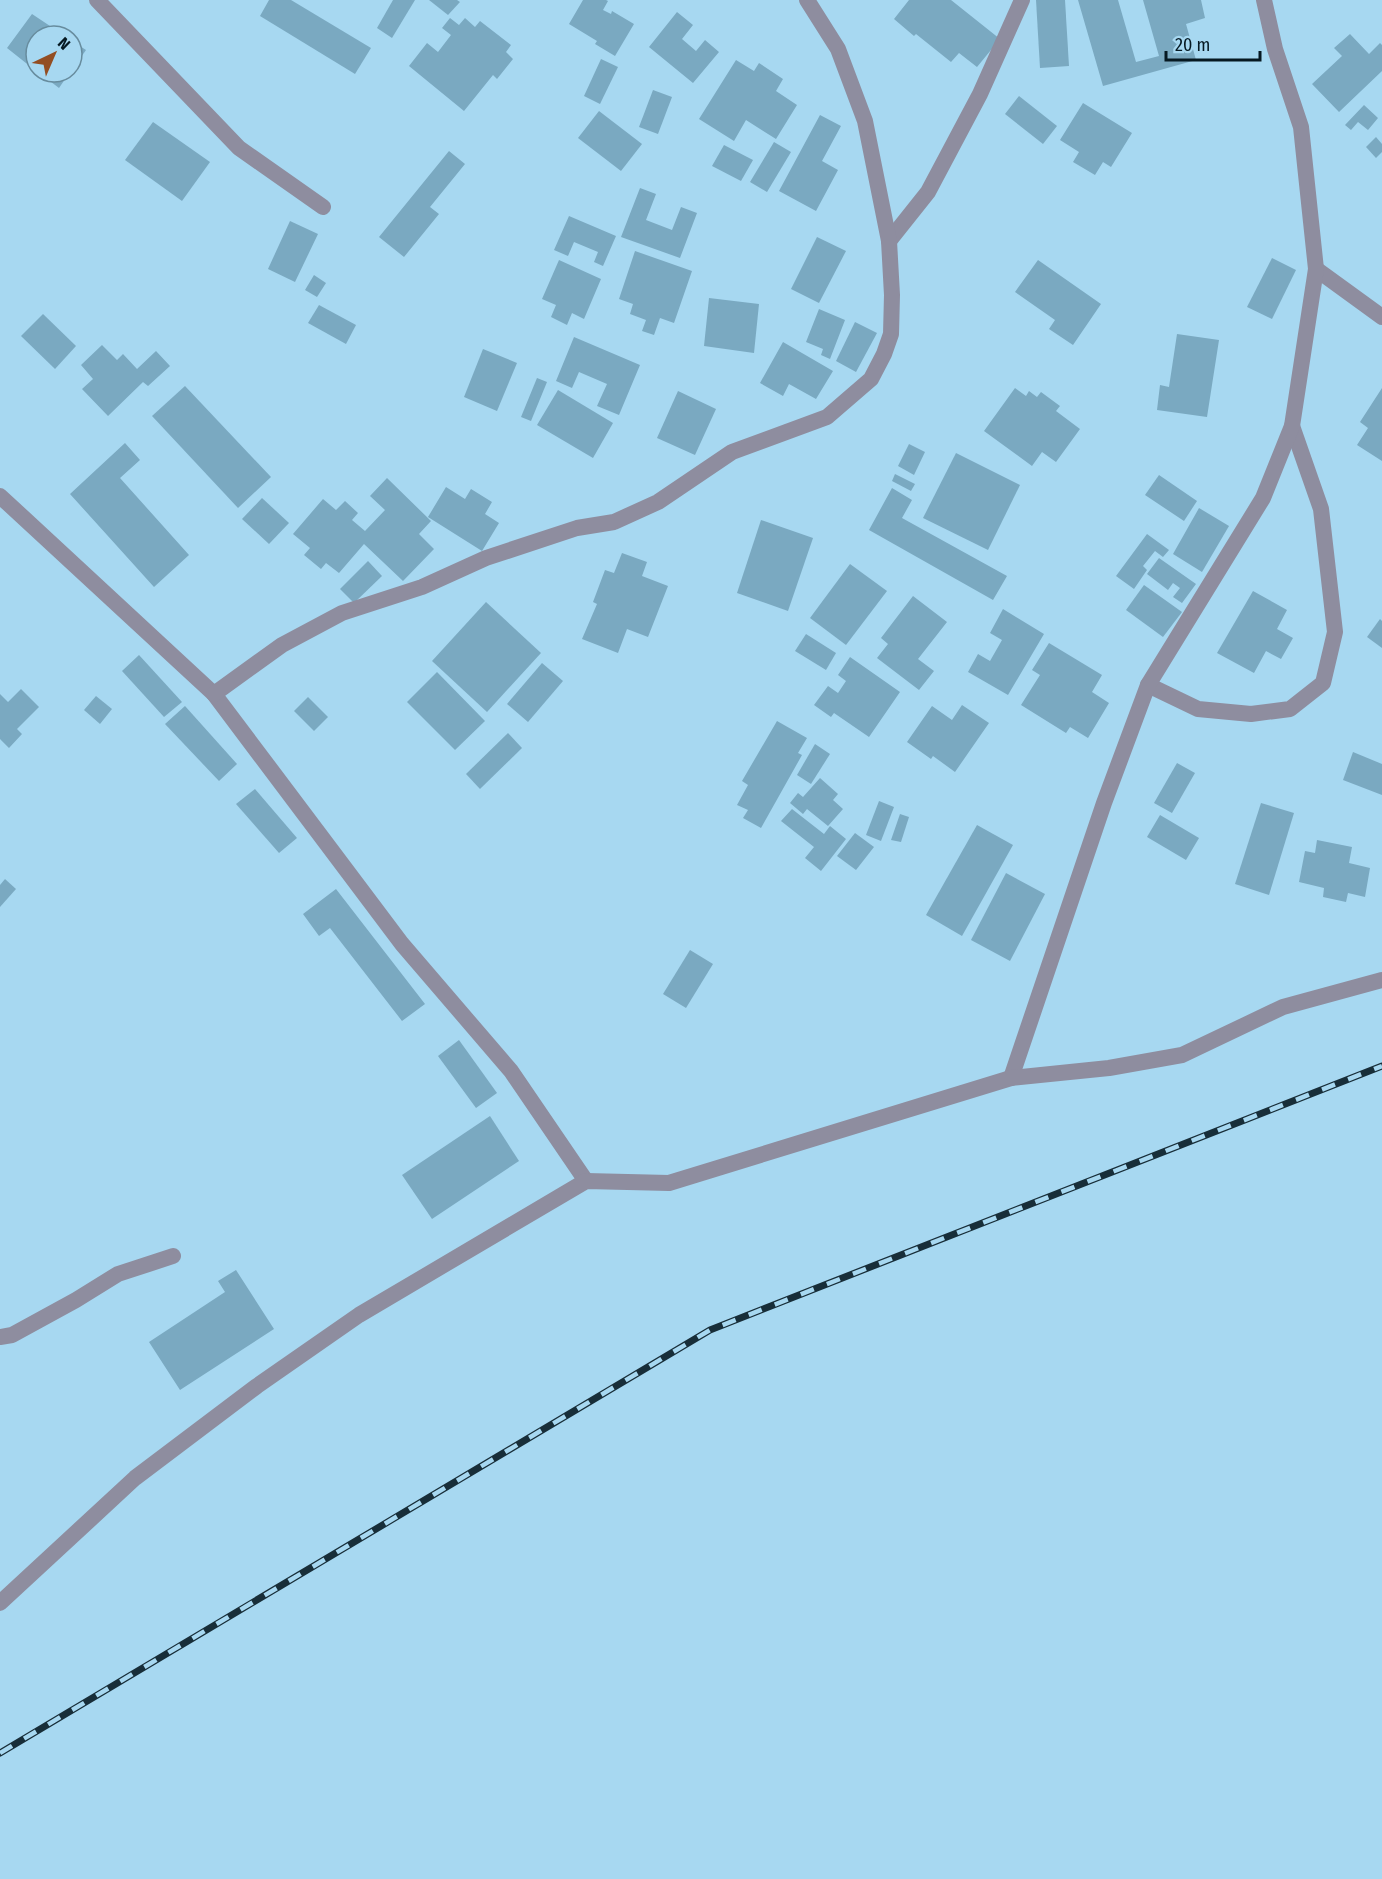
<svg xmlns="http://www.w3.org/2000/svg" width="1382" height="1879" font-family="'Fira Sans Condensed',sans-serif">
	<rect width="100%" height="100%" fill="#a7d8f1"/>
	<g fill="#7aa9c1">
		<polygon points="269,0 291,0 371,48 355,74 260,16"/>
		<polygon points="393,0 415,0 392,38 377,28"/>
		<polygon points="429,0 457,0 460,2 448,15"/>
		<polygon points="583,0 606,0 608,1 603,10 611,14 612,11 634,24 615,56 595,44 597,41 569,24"/>
		<polygon points="909,0 951,0 1000,39 977,67 959,53 951,62 916,34 914,36 894,19"/>
		<polygon points="1036,0 1065,0 1069,66 1040,68"/>
		<polygon points="1078,0 1118,0 1136,62 1159,56 1143,0 1201,0 1205,18 1186,24 1196,60 1103,86"/>
		<polygon points="677,12 693,25 682,39 696,51 705,40 719,52 693,83 649,47"/>
		<polygon points="32,14 65,36 36,36 36,71 7,48"/>
		<polygon points="450,18 459,25 465,18 475,27 480,21 511,45 506,52 513,59 497,79 493,75 464,111 409,66 427,43 438,52 451,35 442,28"/>
		<polygon points="1350,34 1369,54 1380,43 1382,45 1382,71 1339,112 1312,84 1342,56 1334,48"/>
		<polygon points="72,41 86,50 72,70"/>
		<polygon points="601,59 618,67 600,104 584,96"/>
		<polygon points="736,60 754,71 759,63 783,79 776,91 797,105 776,139 746,120 734,141 699,119"/>
		<polygon points="38,72 70,72 59,88"/>
		<polygon points="653,90 672,97 658,134 639,127"/>
		<polygon points="1019,96 1057,126 1043,144 1005,114"/>
		<polygon points="1083,103 1132,133 1111,167 1103,162 1095,175 1073,162 1079,152 1060,140"/>
		<polygon points="1364,105 1378,118 1368,130 1358,122 1351,130 1345,125"/>
		<polygon points="599,111 642,144 621,171 578,138"/>
		<polygon points="820,115 841,126 822,161 838,170 816,211 779,191"/>
		<polygon points="153,122 210,162 182,201 125,160"/>
		<polygon points="1376,137 1382,144 1382,152 1376,158 1366,147"/>
		<polygon points="774,142 791,152 767,192 750,182"/>
		<polygon points="724,145 753,160 741,181 712,166"/>
		<polygon points="449,151 465,164 430,207 439,214 404,257 379,237"/>
		<polygon points="640,188 656,194 646,220 672,230 681,207 697,213 680,258 621,237"/>
		<polygon points="569,216 616,236 603,266 594,262 598,252 574,242 568,256 554,250"/>
		<polygon points="290,221 318,234 295,282 268,269"/>
		<polygon points="817,237 846,251 819,303 791,289"/>
		<polygon points="635,251 692,271 674,323 660,318 654,335 642,331 646,320 630,314 633,304 619,299"/>
		<polygon points="1272,258 1296,270 1272,319 1247,307"/>
		<polygon points="559,260 601,279 584,319 572,313 567,325 551,317 556,305 542,299"/>
		<polygon points="1038,260 1101,304 1073,345 1049,329 1055,320 1015,292"/>
		<polygon points="314,275 326,283 317,297 305,290"/>
		<polygon points="709,298 759,304 754,353 704,346"/>
		<polygon points="319,305 356,325 346,344 308,323"/>
		<polygon points="819,309 845,320 830,359 821,355 823,349 806,342"/>
		<polygon points="43,314 76,346 55,369 21,336"/>
		<polygon points="855,322 877,333 856,372 836,361"/>
		<polygon points="1177,334 1219,340 1207,417 1157,410 1160,385 1169,387"/>
		<polygon points="574,337 640,365 619,415 597,406 607,384 579,372 572,388 556,381"/>
		<polygon points="783,342 833,371 816,399 789,384 783,396 760,383"/>
		<polygon points="102,345 117,360 123,354 137,369 156,351 170,366 148,386 143,382 108,416 82,389 93,379 81,365"/>
		<polygon points="483,349 517,363 497,411 464,397"/>
		<polygon points="537,378 547,382 531,421 521,417"/>
		<polygon points="185,386 271,477 238,508 152,416"/>
		<polygon points="1015,388 1026,396 1029,391 1037,397 1041,392 1060,406 1056,411 1080,429 1056,462 1042,452 1032,466 984,431"/>
		<polygon points="1382,388 1382,461 1357,445 1368,428 1360,422"/>
		<polygon points="558,390 613,423 593,458 537,425"/>
		<polygon points="678,391 716,409 695,455 657,438"/>
		<polygon points="125,443 140,460 120,478 189,555 154,587 70,494"/>
		<polygon points="909,444 925,452 914,475 898,466"/>
		<polygon points="956,453 1020,485 988,550 923,518"/>
		<polygon points="895,474 915,484 911,491 892,481"/>
		<polygon points="1159,475 1197,501 1184,521 1145,495"/>
		<polygon points="387,478 431,521 419,534 434,549 403,581 364,544 339,573 326,563 321,569 304,555 310,548 293,534 323,499 336,510 345,501 358,513 352,520 365,531 385,510 370,496"/>
		<polygon points="446,487 465,499 471,489 492,502 485,514 499,523 482,551 428,517"/>
		<polygon points="892,488 912,500 902,518 1007,576 993,600 869,530"/>
		<polygon points="262,498 289,523 269,544 242,519"/>
		<polygon points="1199,508 1229,526 1202,572 1173,554"/>
		<polygon points="761,520 813,538 788,611 737,593"/>
		<polygon points="1147,534 1169,550 1163,557 1155,551 1143,566 1147,570 1134,589 1116,576"/>
		<polygon points="622,553 647,562 642,576 668,586 648,637 627,629 618,653 582,639 597,604 593,602 605,570 614,573"/>
		<polygon points="1159,558 1196,584 1182,603 1173,597 1180,588 1173,583 1168,590 1147,574"/>
		<polygon points="368,561 382,576 354,603 340,589"/>
		<polygon points="850,564 887,591 846,645 810,618"/>
		<polygon points="1144,585 1182,612 1163,637 1126,610"/>
		<polygon points="1253,591 1287,610 1277,629 1293,638 1281,659 1266,651 1254,673 1217,653"/>
		<polygon points="913,596 947,622 918,659 934,671 919,690 877,658 888,644 881,638"/>
		<polygon points="486,602 541,653 487,712 432,661"/>
		<polygon points="1003,609 1044,634 1008,695 968,672 978,654 990,661 1002,640 990,633"/>
		<polygon points="1380,619 1382,621 1382,648 1367,637"/>
		<polygon points="806,634 836,653 826,670 795,651"/>
		<polygon points="1049,643 1102,675 1092,692 1109,703 1088,738 1070,727 1066,733 1021,705 1040,675 1032,670"/>
		<polygon points="139,655 182,702 164,717 122,671"/>
		<polygon points="850,657 900,692 869,737 834,713 831,717 814,705 828,686 838,693 846,681 838,675"/>
		<polygon points="542,663 563,681 528,722 507,704"/>
		<polygon points="437,672 485,721 455,750 407,702"/>
		<polygon points="21,689 39,707 17,729 22,734 9,748 0,739 0,694 8,702"/>
		<polygon points="96,696 112,709 100,724 84,710"/>
		<polygon points="308,697 328,717 314,731 294,711"/>
		<polygon points="962,705 989,723 955,772 933,756 931,759 907,742 932,706 952,720"/>
		<polygon points="185,706 237,764 219,781 165,724"/>
		<polygon points="777,721 807,738 798,753 802,755 761,828 743,818 748,810 737,805 748,785 742,781"/>
		<polygon points="508,733 522,748 480,789 466,774"/>
		<polygon points="815,744 830,754 811,784 797,775"/>
		<polygon points="1353,752 1382,764 1382,795 1343,780"/>
		<polygon points="1177,763 1195,773 1172,813 1154,803"/>
		<polygon points="820,778 838,794 833,800 843,809 828,826 807,809 803,814 790,803 798,793 803,797"/>
		<polygon points="255,789 297,838 279,853 236,804"/>
		<polygon points="879,801 894,807 881,841 866,835"/>
		<polygon points="1261,803 1294,813 1269,895 1235,884"/>
		<polygon points="792,809 824,834 830,826 846,839 821,871 805,858 814,847 781,821"/>
		<polygon points="900,814 909,817 901,842 891,840"/>
		<polygon points="1160,815 1199,838 1186,860 1147,837"/>
		<polygon points="977,825 1013,845 962,936 926,915"/>
		<polygon points="855,833 874,847 856,870 837,856"/>
		<polygon points="1317,840 1352,847 1349,863 1370,868 1365,897 1348,893 1346,902 1323,897 1324,888 1299,882 1305,851 1315,853"/>
		<polygon points="1006,873 1045,894 1010,961 971,940"/>
		<polygon points="5,879 16,889 0,907 0,885"/>
		<polygon points="336,889 425,1004 402,1021 330,928 319,936 303,914"/>
		<polygon points="690,950 713,964 686,1008 663,994"/>
		<polygon points="459,1040 497,1093 476,1108 438,1056"/>
		<polygon points="490,1116 519,1161 432,1219 402,1175"/>
		<polygon points="236,1270 274,1329 180,1390 149,1342 225,1292 218,1281"/>
	</g>
	<g fill="none" stroke-linecap="round" stroke-linejoin="round">
		<g stroke="#8e8d9f" stroke-width="16">
			<polyline points="97,0 239,148 323,207"/>
			<polyline points="889,241 928,192 980,94 1022,0"/>
			<polyline points="1316,269 1382,317"/>
			<polyline points="0,496 214,694 402,944 511,1071 586,1181"/>
			<polyline points="1148,685 1198,709 1251,714 1290,709 1323,683 1335,632 1321,509 1292,426"/>
			<polyline points="214,694 282,645 342,613 422,587 486,558 577,528 614,522 658,502 732,452 827,417 871,379 884,354 891,334 892,295 889,241 865,121 838,49 807,0"/>
			<polyline points="1011,1078 1104,803 1148,685 1263,498 1292,426 1316,269 1301,127 1275,49 1264,0"/>
			<polyline points="0,1337 12,1335 76,1300 118,1274 173,1256"/>
			<polyline points="0,1603 135,1478 257,1386 359,1315 586,1181 669,1183 1011,1078 1109,1068 1182,1055 1283,1007 1382,980"/>
		</g>
		<defs>
			<polyline id="rail" points="0,1753 710,1330 1382,1066"/>
		</defs>
		<use href="#rail" stroke="#182e39" stroke-width="7"/>
		<use href="#rail" stroke="#a7d8f1" stroke-width="4.5" stroke-dasharray="14" stroke-linecap="butt"/>
	</g>
	<g transform="translate(54 54) rotate(44)"><circle r="28" fill="#a7d8f1" stroke="#678c9e" stroke-width="1.5"/>
	<path d="M0-4.5L10 22L0 15L-10 22Z" fill="#934e23"/>
	<text y="-9" font-size="16" font-weight="bold" text-anchor="middle" fill="#061922">N</text>
	</g>
	<path d="M1166 51v9h94v-9" fill="none" stroke="#061922" stroke-width="3"/>
	<text x="1175" y="51" font-size="18" fill="#061922" stroke="#a7d8f1" stroke-width="4.5" paint-order="stroke">20 m</text>
</svg>
